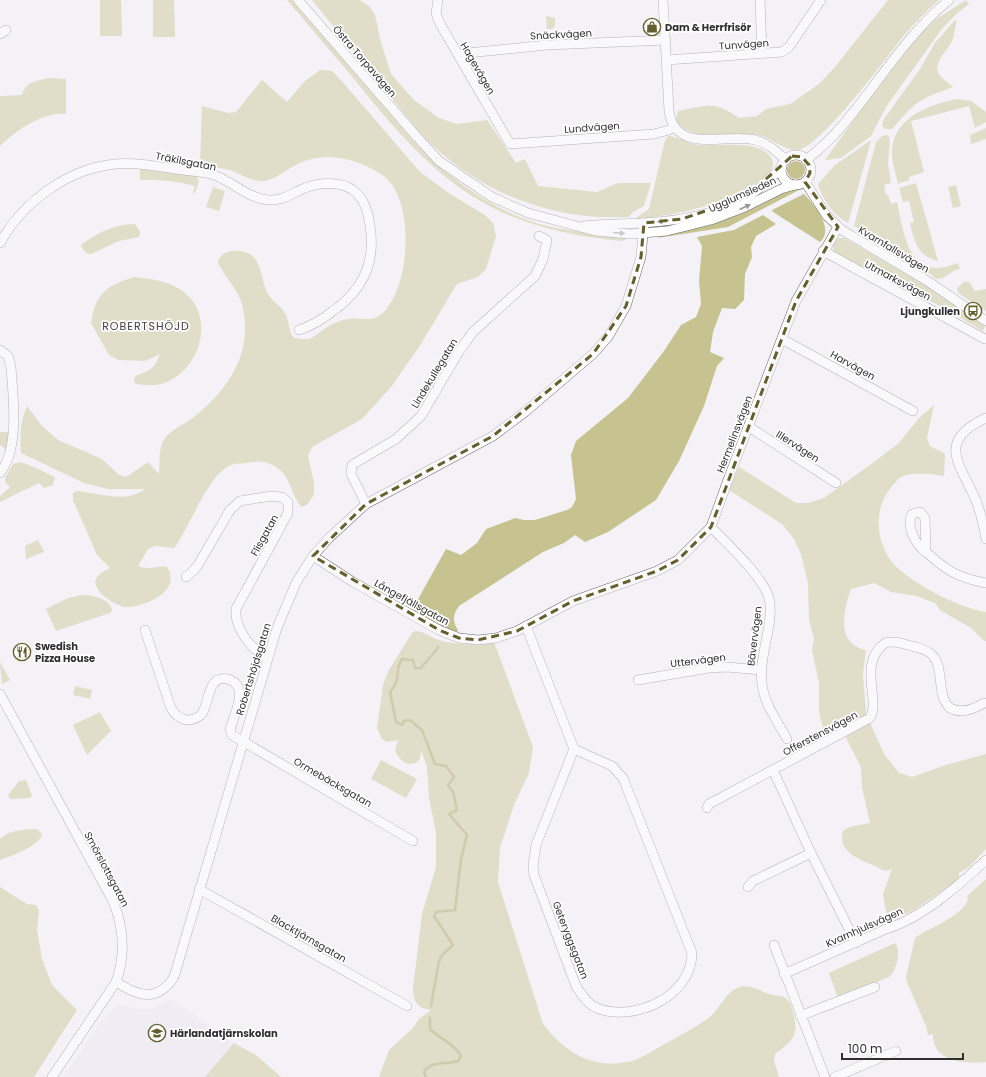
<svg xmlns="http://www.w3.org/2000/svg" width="986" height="1077" font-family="Poppins,sans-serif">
	<rect width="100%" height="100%" fill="#f4f2f6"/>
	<polygon fill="#e8e4ef" points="171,999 234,1043 205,1077 63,1077 100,1023 116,1006 122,1005 138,1009 151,1009"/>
	<g fill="#c7c391">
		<polygon points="100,0 121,0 122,36 100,36"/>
		<polygon points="153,0 174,0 175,37 153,37"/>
		<path d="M287 0H292L418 146C455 183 499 215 551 227 576 232 601 234 626 237V239L622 241C577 237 534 228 493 208 434 178 391 125 350 74 329 49 308 25 287 0Z"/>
		<path d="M312 0H360L370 7 375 15 380 39 391 74 414 100 439 118 457 124 487 120 516 163 525 159 538 186 597 192 618 183H651L644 206 633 212 629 217C548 221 475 191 419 132Z"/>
		<path d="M888 0H939C926 11 912 26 901 39 885 60 820 147 798 150 789 152 771 139 762 136 753 134 743 134 734 134 714 134 688 139 676 120L678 111C708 106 712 100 739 118L757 116 766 109 790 104 819 84 835 67Z"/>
		<polygon points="966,0 969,4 956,14 941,30 886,107 871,136 841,158 825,160 886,75 918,36 935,20"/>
		<polygon points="546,16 555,18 555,26 552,29 547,29"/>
		<path d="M955 20 957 21C954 29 955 36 951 43 945 54 929 66 943 79 947 82 950 84 953 87L929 96 917 103 907 112 892 129H884L882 125 884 119 920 69 935 43Z"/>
		<path d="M320 70 332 71 340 79 420 172 450 194 485 215 493 223 496 236 486 269 478 277 457 284 421 344 391 387 362 419 312 447 308 456 314 483V494L308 504 302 507C292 498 291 479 280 470 269 461 260 460 246 463 241 464 235 463 231 465 208 474 190 527 174 548L155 546 148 549 138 566C151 571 159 565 167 567 182 591 147 606 127 607 117 607 91 591 96 579 99 573 105 571 110 568L97 555 73 500V493L77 491C100 493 125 504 145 489H108L84 483 21 453C20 435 20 423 27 406L41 425 58 440 102 459 119 475 126 477 148 462 159 474C160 463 158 447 165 438 172 429 185 424 194 417 230 388 254 351 242 304 237 287 224 277 218 262 220 256 224 252 231 251 264 248 258 275 268 294 272 302 283 307 286 315 290 324 288 331 294 338 298 338 304 340 309 339 313 338 318 333 321 331 330 325 339 320 349 319 362 317 372 323 383 313 411 286 416 196 381 174 355 158 324 150 296 165 286 170 275 179 264 181 252 182 241 174 230 170 220 168 210 166 200 165L202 106 228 113 236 112 262 80 287 102 305 81Z"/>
		<path d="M49 78 66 79V114C42 112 17 130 0 146V96L22 95C26 81 37 81 49 78Z"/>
		<path d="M957 99 971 101 986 112V122L975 128 969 106 911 121 924 172 909 177V180L898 184C896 175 893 166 892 156 890 119 927 105 957 99Z"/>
		<polygon points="986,128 986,139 971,144 970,135"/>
		<path d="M888 135 890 139 888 164 891 183 884 185 886 195H888L891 204 897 202C902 224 906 269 937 268 944 268 952 265 958 263L960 269 955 270 943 278 936 279 914 260 854 226 876 142 882 136Z"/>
		<path d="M668 136C679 136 688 145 700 145 717 146 745 142 760 149 765 151 770 155 772 159 782 179 722 200 708 205 685 213 660 216 636 220V218L649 209 665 140Z"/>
		<path d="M871 140V141L848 223C834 216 822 199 818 184L835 165Z"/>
		<circle cx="796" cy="170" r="9"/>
		<path d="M140 167 196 176 199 181 195 193H193L195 186C176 181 159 179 140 180Z"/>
		<path d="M916 183 938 261C918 256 914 242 910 223L914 222 909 201 903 202 899 188Z"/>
		<polygon points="956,185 961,206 953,208 948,187"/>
		<polygon points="213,187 225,191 219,211 206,207"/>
		<polygon points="796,189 799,190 728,227 657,238 785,190"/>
		<path d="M804 194C814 204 835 229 820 242L773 212 772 210Z"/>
		<path d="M763 215 776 224 756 236 751 247 752 257 745 274 744 300 735 309 722 308 713 332 710 352 724 358 717 366 704 406 679 461 656 500 608 532 585 542 575 535 564 543 543 552 459 606C453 614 452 621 458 630L457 632H451L412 610 446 549 461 555 477 543 486 529 515 518 524 520H535L567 510 572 507 576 499 571 455 576 441 628 398 664 351 681 325 696 317 701 304 699 281 702 246 697 237 734 230Z"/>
		<path d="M135 224 140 232 139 237 119 241 91 254C86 254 82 249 81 245 96 233 116 224 135 224Z"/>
		<polygon points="839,238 844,238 924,284 985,326 983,331 940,306 834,253 832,243"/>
		<path d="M134 277C151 279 171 281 185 293 217 320 198 374 161 384 153 386 144 385 136 384L134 381 135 376C148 372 156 368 160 354L145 361 119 360 109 355 91 323C96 293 106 286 134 277Z"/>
		<polygon points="965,281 970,283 975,291 986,289 986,311 958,293 957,288"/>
		<path d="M934 405 927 438 930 446 945 454 944 476C931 474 914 471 901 477 898 478 895 483 893 485 874 506 875 535 889 558 903 580 961 609 986 612V641H984L971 628 940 610 935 603 916 596 891 592 874 583 851 589C846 602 840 626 848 639 852 645 859 648 866 651L863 674 866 714 884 754 899 773 912 777 946 765 986 754V849L969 867 959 873V878L955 882 914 910 888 923 883 894 892 869C885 873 881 869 875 866 859 859 837 852 843 831L849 827 870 823 862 787 861 767 841 728 829 732 823 728 819 711V683L812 650 814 639 809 619 808 583 801 554 794 539 782 524 729 490 739 467 796 503H808L824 498 874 462 899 443 919 418Z"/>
		<polygon points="0,432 10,432 6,450 0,445"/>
		<polygon points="20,462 29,465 55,477 53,485 44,488 39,483 0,502 0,496 10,487 5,482 6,476 13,464"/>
		<polygon points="38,540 44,552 26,559 25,546"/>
		<path d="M82 595C92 595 109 598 112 610L110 613 56 631 46 609 68 598Z"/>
		<path d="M415 631C424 631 431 638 439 640 456 646 476 643 494 642L533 747 529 773 514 805 500 848 498 882 543 1024C563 1049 586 1067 620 1063 624 1062 630 1062 635 1060 646 1056 656 1048 667 1043 682 1034 697 1027 711 1016 721 1007 726 991 740 987 750 984 760 991 769 994 774 996 779 995 784 997 789 1000 792 1006 793 1012 799 1036 794 1040 775 1054L774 1061 779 1077H379L389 1050 412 1029 419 1019 431 1010C418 1009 413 1001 413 988L422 914 436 867V833L429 798 427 766 421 750 420 759 416 763C405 766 399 760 395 750L398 740 387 742 382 739 377 728 383 685 389 670 412 633Z"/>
		<polygon points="0,662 10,680 2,684"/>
		<polygon points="75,686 92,690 90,699 73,695"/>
		<polygon points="100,712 111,731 87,755 73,725"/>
		<polygon points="381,760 417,779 406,798 371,779"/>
		<polygon points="26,780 32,796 29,798 10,799 8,795 19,781"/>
		<path d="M37 829 42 834C40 846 11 856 0 860V839C10 829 24 830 37 829Z"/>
		<path d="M986 879V1062C965 1064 932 1062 933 1034L928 1035 926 1026 907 982 906 977 915 938C928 928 963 917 968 899L967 896Z"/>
		<polygon points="0,887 27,904 36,905 39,910 37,929 42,959 52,985 77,1010 34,1077 0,1077"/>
		<path d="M895 943C902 951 896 971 889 977L838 998 829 973Z"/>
		<polygon points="234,1043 256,1055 281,1077 205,1077"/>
	</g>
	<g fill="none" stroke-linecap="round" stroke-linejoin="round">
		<g stroke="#a39c54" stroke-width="2.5">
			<path d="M431 1006 439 961 443 954 453 945 434 916 436 912 455 910 461 859 467 835 449 814 457 810 453 792 448 785 454 777 446 766 435 764 422 730 410 720 404 721 402 725 396 722 390 692C403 677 393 673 402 659L413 660 415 668H421C426 660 434 655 438 647"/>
			<path d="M426 1077 424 1072C431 1060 447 1065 458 1061L461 1056C455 1044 440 1039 430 1029V1018"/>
		</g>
		<defs>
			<g id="minor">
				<polyline points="298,0 417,137 439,161 492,197 528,213 595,231 630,234 667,231 711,220 745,207 781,189 795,185"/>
				<polyline points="438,0 436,13 439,22 510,144 654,134 669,130 674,127"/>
				<path d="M663 0 669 111C675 155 725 133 755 140 768 143 777 152 786 160"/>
				<polyline points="760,0 762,53"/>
				<polyline points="0,34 6,30"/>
				<polyline points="458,54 547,45 666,40"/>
				<polyline points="666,60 782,52 789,47 821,0"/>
				<circle cx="796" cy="170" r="15"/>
				<path d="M806 160C819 150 831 139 842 126 878 84 906 35 949 0"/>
				<polyline points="805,182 827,216 842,230 929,282 986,321"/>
				<path d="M584 226C604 224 623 224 643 223 677 221 717 215 747 197 760 189 771 178 782 167"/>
				<path d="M0 243C23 202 67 169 115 164 135 162 155 166 175 169 187 171 199 171 211 174 232 180 246 198 268 200 283 201 292 193 305 188 319 182 342 181 354 191 364 198 369 214 370 226 376 262 363 290 333 311 323 319 311 326 299 330"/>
				<polyline points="823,251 985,339"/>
				<polyline points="782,339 913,411"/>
				<path d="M0 350 8 356 11 367C13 397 20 448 0 473"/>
				<path d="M986 418C933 442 963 467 977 503 981 514 984 528 986 539"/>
				<polyline points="749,427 836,483"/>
				<polyline points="366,504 351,474 352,465 396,439 421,416 460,350 473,332 535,276 543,259 547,240 539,236"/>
				<path d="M711 527C728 545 762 575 769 598 775 622 758 657 762 684 764 704 778 722 787 739"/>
				<path d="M926 552C915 544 906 527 912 514L920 512 925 518 926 552C946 570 958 578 986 583"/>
				<polyline points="313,556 353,582 439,630 459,638 478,640 496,638 517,631 573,601 657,571 678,560 711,527 729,477 796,301 838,227"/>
				<path d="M186 577 193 571 198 565 230 510 240 501 271 496 281 497 288 502V513L236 609C234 629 252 649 267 659"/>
				<path d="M526 626 574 749 536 845 533 866 534 875 576 986C581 994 588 1005 597 1008 634 1023 692 996 692 953L623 778 612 766 574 749"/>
				<path d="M145 630 171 708C178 720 189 724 201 715 208 706 207 692 214 683 217 679 223 678 228 679 250 685 234 716 230 729L232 735 413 841"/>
				<polyline points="638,680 709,668 727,667 761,670"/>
				<path d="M0 694 113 901C124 928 126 954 116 982L52 1077"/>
				<polyline points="773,770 811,853 856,943"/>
				<path d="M707 808 709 804 870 718C881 700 857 664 885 643 894 640 903 644 912 646 918 648 925 649 930 653 946 665 935 695 950 708 961 714 974 709 984 703"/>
				<polyline points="748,887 753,881 811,853"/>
				<polyline points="199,889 407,1006"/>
				<polyline points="774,945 825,1077"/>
				<path d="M784 974 886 929C922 918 958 886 986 860"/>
				<path d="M116 982C138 996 157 1003 174 977L277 628 296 583 313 556 329 538 366 504 493 436 525 412 593 354 608 337 626 306 641 257 644 223"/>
				<polyline points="800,1016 875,987"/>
				<polyline points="835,1077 896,1051"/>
			</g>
		</defs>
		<use href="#minor" stroke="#6b6a6e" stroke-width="10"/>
		<use href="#minor" stroke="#fff" stroke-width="9"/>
	</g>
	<defs><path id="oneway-solid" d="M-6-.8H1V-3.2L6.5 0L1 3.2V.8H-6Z"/></defs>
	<g fill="#979798">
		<use href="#oneway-solid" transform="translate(745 207) rotate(-25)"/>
		<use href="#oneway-solid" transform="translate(663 221) rotate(174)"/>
		<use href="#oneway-solid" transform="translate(619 233) rotate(5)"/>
	</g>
	<path d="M0 0H986V1077H0ZM792 156 802 157 809 165 810 173 805 182 838 227 796 301 711 527 678 560 657 571 573 601 517 631 478 640 459 638 439 630 313 556 366 504 493 436 593 354 626 306 641 257 644 223 682 219 746 197Z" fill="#f4f2f6" fill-opacity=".55" fill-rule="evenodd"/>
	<path fill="none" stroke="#645f2c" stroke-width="3" stroke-dasharray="8 5" stroke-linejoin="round" d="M792 156 802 157 809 165 810 173 805 182 838 227 796 301 711 527 678 560 657 571 573 601 517 631 478 640 459 638 439 630 313 556 366 504 493 436 593 354 626 306 641 257 644 223 682 219 746 197Z"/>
	<defs>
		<symbol id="shop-ring" viewBox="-11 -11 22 22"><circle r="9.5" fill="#fff" stroke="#645f2c" stroke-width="1.5"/><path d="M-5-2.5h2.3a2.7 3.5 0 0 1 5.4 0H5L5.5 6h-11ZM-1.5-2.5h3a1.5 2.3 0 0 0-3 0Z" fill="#645f2c"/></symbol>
		<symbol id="bus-ring" viewBox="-11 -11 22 22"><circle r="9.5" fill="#fff" stroke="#645f2c" stroke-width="1.5"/><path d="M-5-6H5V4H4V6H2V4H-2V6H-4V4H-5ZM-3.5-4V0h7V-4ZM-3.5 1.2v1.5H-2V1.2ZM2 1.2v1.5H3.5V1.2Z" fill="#645f2c"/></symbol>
		<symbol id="restaurant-ring" viewBox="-11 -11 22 22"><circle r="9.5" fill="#fff" stroke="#645f2c" stroke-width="1.5"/><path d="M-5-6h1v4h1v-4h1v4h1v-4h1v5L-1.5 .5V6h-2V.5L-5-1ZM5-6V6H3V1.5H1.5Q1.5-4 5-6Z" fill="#645f2c"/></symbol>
		<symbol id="school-ring" viewBox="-11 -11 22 22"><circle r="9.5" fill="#fff" stroke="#645f2c" stroke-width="1.5"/><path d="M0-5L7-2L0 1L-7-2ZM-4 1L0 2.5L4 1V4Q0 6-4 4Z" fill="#645f2c"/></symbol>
	</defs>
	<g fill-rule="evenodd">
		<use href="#shop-ring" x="642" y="17" width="20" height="20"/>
		<use href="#bus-ring" x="963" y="301" width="20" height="20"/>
		<use href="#restaurant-ring" x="12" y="642" width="20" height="20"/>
		<use href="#school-ring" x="147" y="1023" width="20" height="20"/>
	</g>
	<g text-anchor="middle" stroke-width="3.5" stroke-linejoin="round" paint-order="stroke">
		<g font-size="10" font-weight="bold" fill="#2f2f30" stroke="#fff" text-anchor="start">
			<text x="665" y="31">Dam &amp; Herrfrisör</text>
			<text x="960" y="315" text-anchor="end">Ljungkullen</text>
			<text x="35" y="650">Swedish<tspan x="35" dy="12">Pizza House</tspan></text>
			<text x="170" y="1037">Härlandatjärnskolan</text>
		</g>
		<g font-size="10" fill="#2f2f30" stroke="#fff">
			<text transform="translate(561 34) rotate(-3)" y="4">Snäckvägen</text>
			<text transform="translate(744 44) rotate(-4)" y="4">Tunvägen</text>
			<text transform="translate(365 61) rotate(49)" y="4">Östra Torpavägen</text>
			<text transform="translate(478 68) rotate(60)" y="4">Hagevägen</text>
			<text transform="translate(592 127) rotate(-4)" y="4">Lundvägen</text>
			<text transform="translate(186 161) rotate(11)" y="4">Träkilsgatan</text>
			<text transform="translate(742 194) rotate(-24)" y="4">Ugglumsleden</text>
			<text transform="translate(894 249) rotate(31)" y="4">Kvarnfallsvägen</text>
			<text transform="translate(898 280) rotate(28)" y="4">Utmarksvägen</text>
			<text transform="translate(853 365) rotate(29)" y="4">Harvägen</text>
			<text transform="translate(434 373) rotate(-59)" y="4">Lindekullegatan</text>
			<text transform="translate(734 434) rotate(-69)" y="4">Hermelinsvägen</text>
			<text transform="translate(798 446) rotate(33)" y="4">Illervägen</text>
			<text transform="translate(264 535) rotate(-61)" y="4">Flisgatan</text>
			<text transform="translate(412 602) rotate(29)" y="4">Långefjällsgatan</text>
			<text transform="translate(754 636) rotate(-83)" y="4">Bävervägen</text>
			<text transform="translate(698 660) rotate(-7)" y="4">Uttervägen</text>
			<text transform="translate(253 669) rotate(-73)" y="4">Robertshöjdsgatan</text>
			<text transform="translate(820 733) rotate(-28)" y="4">Offerstensvägen</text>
			<text transform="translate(333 782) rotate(30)" y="4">Ormebäcksgatan</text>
			<text transform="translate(107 869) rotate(62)" y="4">Smörslottsgatan</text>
			<text transform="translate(864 927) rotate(-24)" y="4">Kvarnhjulsvägen</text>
			<text transform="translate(309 938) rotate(30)" y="4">Blacktjärnsgatan</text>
			<text transform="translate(571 940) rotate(69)" y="4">Geteryggsgatan</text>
		</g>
		<g font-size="11" letter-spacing="1" fill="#414043" stroke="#fff">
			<text x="146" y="330">ROBERTSHÖJD</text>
		</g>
	</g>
	<path d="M842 1053v6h121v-6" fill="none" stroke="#2f2f30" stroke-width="2"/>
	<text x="848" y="1053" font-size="12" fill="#2f2f30" stroke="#ffffff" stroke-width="3" paint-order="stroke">100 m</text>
</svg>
